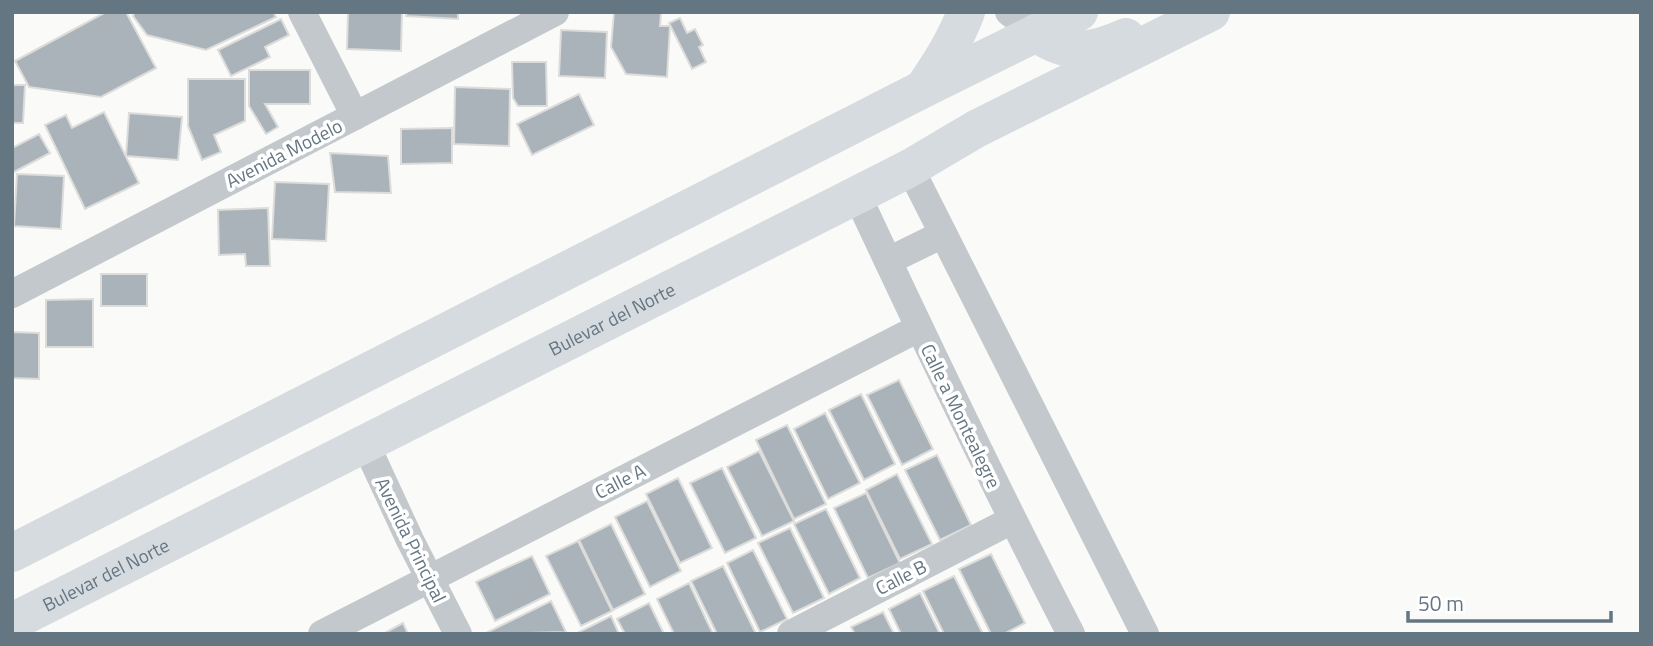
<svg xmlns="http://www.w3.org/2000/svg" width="1653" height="646" font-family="'Titillium Web',sans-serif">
	<rect width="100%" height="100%" fill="#fafaf8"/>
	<g fill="#aab3b9" stroke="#dcdcda" stroke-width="2">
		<polygon points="106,12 126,12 156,68 101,97 29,87 15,61"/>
		<polygon points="135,12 273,12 276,17 206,50 147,35 133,16"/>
		<polygon points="348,12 402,12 401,51 347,49"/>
		<polygon points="407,12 458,12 458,19 406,16"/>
		<polygon points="614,12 661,12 660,26 670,26 667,77 626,74 611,47"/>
		<polygon points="680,18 687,33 695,29 703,45 699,47 706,62 692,69 669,23"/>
		<polygon points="281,19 289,35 265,47 270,57 231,76 218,50"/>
		<polygon points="561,30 607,32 605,78 559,76"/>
		<polygon points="512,62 546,62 547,106 518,106 513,98"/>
		<polygon points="249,70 310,70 310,104 265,104 278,127 266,134 249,106"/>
		<polygon points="188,79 245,79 245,121 214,135 221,152 202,160 188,126"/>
		<polygon points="12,85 25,85 23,123 12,123"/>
		<polygon points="455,87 510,89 509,146 454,144"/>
		<polygon points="579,94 594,125 532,155 517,124"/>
		<polygon points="104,112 139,183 85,209 45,125 66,115 72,128"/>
		<polygon points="129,113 182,117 178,160 126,156"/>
		<polygon points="452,128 452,163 401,164 401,129"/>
		<polygon points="39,134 50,153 12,173 12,148"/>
		<polygon points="330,153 388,156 391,193 335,192"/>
		<polygon points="17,174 64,176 61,229 14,226"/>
		<polygon points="275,182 329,184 326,241 272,239"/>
		<polygon points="268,208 270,266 246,266 245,254 219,255 218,210"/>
		<rect x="101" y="274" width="46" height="32"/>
		<polygon points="93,299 93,347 46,347 46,300"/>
		<polygon points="12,332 39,333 39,379 12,378"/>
		<polygon points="899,380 933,449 902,465 867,395"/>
		<polygon points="861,394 895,464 864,480 829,410"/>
		<polygon points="825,413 860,483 828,499 794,429"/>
		<polygon points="787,425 826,504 794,519 756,440"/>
		<polygon points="759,451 794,521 762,536 727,467"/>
		<polygon points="937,455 971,525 940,540 905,470"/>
		<polygon points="722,468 756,538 725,553 690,483"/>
		<polygon points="897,474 932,544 900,559 866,490"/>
		<polygon points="678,478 712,548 680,563 646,494"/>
		<polygon points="866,493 900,563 868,578 834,508"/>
		<polygon points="647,501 681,571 650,587 615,517"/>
		<polygon points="826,509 860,578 829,594 794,524"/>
		<polygon points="611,524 645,594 613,610 579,540"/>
		<polygon points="790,528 824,598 793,613 758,543"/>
		<polygon points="578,541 612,611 581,626 546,556"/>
		<polygon points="753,550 787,619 760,632 727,563"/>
		<polygon points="991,554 1025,623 1004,634 991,634 959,569"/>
		<polygon points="532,556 550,594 495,621 476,582"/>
		<polygon points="723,566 756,634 717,634 691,581"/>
		<polygon points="954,576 983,634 944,634 923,591"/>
		<polygon points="689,583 713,634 674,634 657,599"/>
		<polygon points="920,593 940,634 901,634 889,609"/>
		<polygon points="551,601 566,632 484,634"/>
		<polygon points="649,603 664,634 625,634 617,619"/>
		<polygon points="883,612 894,634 855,634 851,627"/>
		<polygon points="611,616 619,634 580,634 579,632"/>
		<polygon points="403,623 408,634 383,634"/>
	</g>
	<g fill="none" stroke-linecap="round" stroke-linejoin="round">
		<g stroke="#c3c8cc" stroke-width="28">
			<polyline points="302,12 355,116"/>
			<polyline points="1009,12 1036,33"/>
			<polyline points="910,168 1145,634"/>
			<path d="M857 195C926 343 996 489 1071 634"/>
			<polyline points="888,261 943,234"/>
			<polyline points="12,294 555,12"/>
			<polyline points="366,445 410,540 458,634"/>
			<polyline points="322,634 919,328"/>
			<polyline points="791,634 1012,520"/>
		</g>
		<g stroke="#d6dbdf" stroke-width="38">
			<path d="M1036 33C1068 55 1091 53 1126 37"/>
			<path d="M923 89C940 64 955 41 966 12"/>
			<polyline points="12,553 923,89 1079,12"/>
			<path id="s1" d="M12 622 857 195 910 168 976 129 1211 12"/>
		</g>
	</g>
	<g text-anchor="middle" stroke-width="7" stroke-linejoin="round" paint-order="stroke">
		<g font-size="19" fill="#657683" stroke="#fff">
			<text transform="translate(284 153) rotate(-27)" y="7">Avenida Modelo</text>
			<text dy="7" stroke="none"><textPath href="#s1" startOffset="672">Bulevar del Norte</textPath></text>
			<text transform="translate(961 416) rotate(64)" y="7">Calle a Montealegre</text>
			<text transform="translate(620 481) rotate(-27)" y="7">Calle A</text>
			<text transform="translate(411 540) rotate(64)" y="7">Avenida Principal</text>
			<text dy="7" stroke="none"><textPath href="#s1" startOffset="105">Bulevar del Norte</textPath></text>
			<text transform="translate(901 577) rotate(-27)" y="7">Calle B</text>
		</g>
	</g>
	<rect width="1653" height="646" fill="none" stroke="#657683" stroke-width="28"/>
	<path d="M1408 611v10h203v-10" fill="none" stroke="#657683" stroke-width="3.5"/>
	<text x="1418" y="611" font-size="21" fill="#657683" stroke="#ffffff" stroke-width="5" paint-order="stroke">50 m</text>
</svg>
